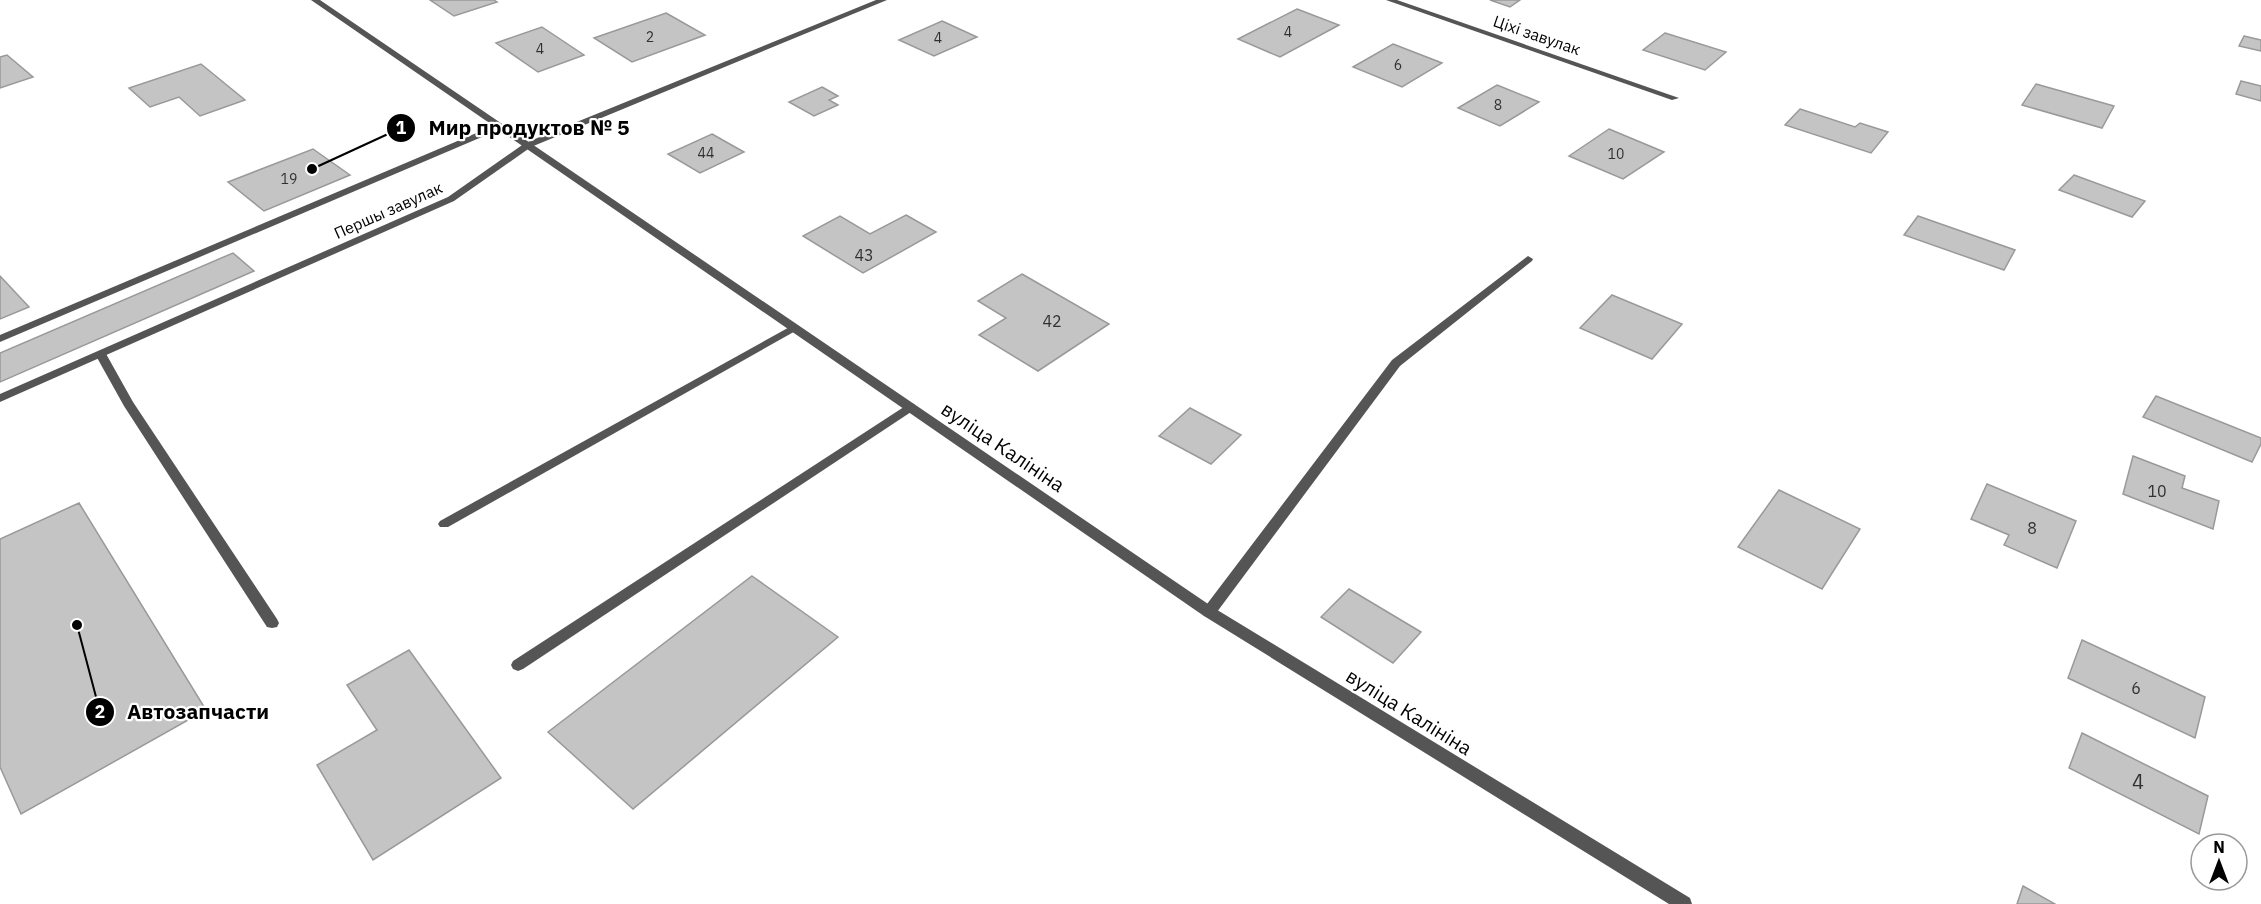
<svg xmlns="http://www.w3.org/2000/svg" width="2261" height="904" font-family="'IBM Plex Sans',sans-serif">
	<rect width="100%" height="100%" fill="#fff"/>
	<g fill="#c4c4c4" stroke="#999" stroke-width="1.5">
		<polygon points="430,0 494,0 497,2 454,16"/>
		<polygon points="1490,0 1520,0 1510,7"/>
		<polygon points="1297,9 1339,25 1280,57 1238,39"/>
		<polygon points="666,13 705,35 632,62 594,38"/>
		<polygon points="942,21 977,37 934,56 899,40"/>
		<polygon points="542,27 584,55 538,72 496,43"/>
		<polygon points="1665,33 1726,52 1705,70 1643,50"/>
		<polygon points="2244,36 2261,40 2261,51 2239,46"/>
		<polygon points="1393,44 1442,63 1402,87 1353,67"/>
		<polygon points="7,55 33,77 0,88 0,57"/>
		<polygon points="201,64 245,100 200,116 179,97 150,107 129,88"/>
		<polygon points="2241,81 2261,86 2261,101 2236,94"/>
		<polygon points="2036,84 2114,106 2102,128 2022,105"/>
		<polygon points="1497,85 1539,102 1500,126 1458,108"/>
		<polygon points="822,87 838,96 829,100 838,105 814,116 789,102"/>
		<polygon points="1800,109 1855,127 1860,123 1888,132 1871,153 1785,125"/>
		<polygon points="1609,129 1664,152 1623,179 1569,156"/>
		<polygon points="712,134 744,152 700,173 668,154"/>
		<polygon points="313,149 350,175 264,211 228,182"/>
		<polygon points="2074,175 2145,201 2132,217 2059,190"/>
		<polygon points="906,215 936,232 863,273 803,236 840,216 870,234"/>
		<polygon points="1918,216 2015,250 2004,270 1904,235"/>
		<polygon points="233,253 254,271 0,382 0,353"/>
		<polygon points="1022,274 1109,324 1038,371 979,335 1006,318 978,301"/>
		<polygon points="0,276 29,307 0,319"/>
		<polygon points="1612,295 1682,324 1652,359 1580,328"/>
		<polygon points="2156,396 2261,438 2261,444 2252,462 2143,417"/>
		<polygon points="1190,408 1241,435 1211,464 1159,436"/>
		<polygon points="2133,456 2185,476 2182,488 2219,501 2213,529 2123,494"/>
		<polygon points="1987,484 2076,521 2057,568 2004,545 2009,535 1971,519"/>
		<polygon points="1779,490 1860,529 1822,589 1738,547"/>
		<polygon points="79,503 206,710 21,814 0,767 0,539"/>
		<polygon points="752,576 838,637 633,809 548,732"/>
		<polygon points="1349,589 1421,632 1393,663 1321,617"/>
		<polygon points="2082,640 2205,697 2195,738 2068,678"/>
		<polygon points="409,650 501,778 373,860 317,765 377,730 347,685"/>
		<polygon points="2082,733 2208,796 2199,834 2069,768"/>
		<polygon points="2023,886 2055,904 2017,904"/>
	</g>
	<g fill="none" stroke-linecap="round" stroke-linejoin="round">
		<g fill="#555" fill-rule="evenodd">
			<polygon points="500,123 504,126 503,128 0,342 0,335"/>
			<polygon points="1528,256 1533,259 1532,261 1400,366 1214,616 1209,617 1204,616 1202,612 1204,608 1392,360"/>
			<polygon points="795,324 800,327 799,329 448,527 440,527 438,524 440,521"/>
			<polygon points="101,350 105,352 133,402 277,619 279,623 277,627 272,628 267,627 124,406 95,354"/>
			<polygon points="910,403 914,404 916,407 914,410 523,669 518,671 513,669 511,665 513,661"/>
		</g>
		<g fill="#555" fill-rule="evenodd">
			<polygon points="876,0 887,0 531,147 454,201 0,402 0,394 448,197 525,143"/>
			<polygon points="1386,0 1397,0 1679,98 1672,100"/>
		</g>
		<polygon fill="#555" fill-rule="evenodd" points="311,0 320,0 1214,608 1690,898 1692,904 1669,904 1204,616"/>
	</g>
	<g text-anchor="middle" stroke-width="4.5" stroke-linejoin="round" paint-order="stroke">
		<g font-size="14" fill="#313131">
			<text x="1288" y="37">4</text>
			<text x="650" y="42">2</text>
			<text x="938" y="43">4</text>
			<text x="540" y="54">4</text>
			<text x="1398" y="70">6</text>
			<text x="1498" y="110">8</text>
			<text x="706" y="158">44</text>
			<text x="1616" y="159">10</text>
			<text x="289" y="184">19</text>
		</g>
		<g font-size="16" fill="#000" stroke="#fff">
			<text transform="translate(1537 35) rotate(19)" y="6">Ціхі завулак</text>
			<text transform="translate(388 210) rotate(-24)" y="6">Першы завулак</text>
		</g>
		<g font-size="16" fill="#313131">
			<text x="864" y="261">43</text>
			<text x="1052" y="327">42</text>
			<text x="2157" y="497">10</text>
			<text x="2032" y="534">8</text>
			<text x="2136" y="694">6</text>
		</g>
		<g font-size="20" fill="#000" stroke="#fff">
			<text transform="translate(1003 447) rotate(34)" y="7">вуліца Калініна</text>
			<text transform="translate(1409 712) rotate(32)" y="7">вуліца Калініна</text>
		</g>
		<g font-size="20" fill="#313131">
			<text x="2138" y="789">4</text>
		</g>
	</g>
	<path fill="none" stroke="#000" stroke-width="2" d="M312 169L401 128M77 625L100 712"/>
	<g fill="#000" stroke="#fff" stroke-width="2">
		<circle cx="312" cy="169" r="6"/>
		<circle cx="77" cy="625" r="6"/>
		<circle cx="401" cy="128" r="15"/>
		<circle cx="100" cy="712" r="15"/>
	</g>
	<g font-size="18" text-anchor="middle" font-weight="bold" fill="#fff">
		<text x="401" y="134">1</text>
		<text x="100" y="718">2</text>
	</g>
	<g font-size="21" text-anchor="middle" font-weight="bold" fill="#000" stroke="#fff" stroke-width="4.5" stroke-linejoin="round" paint-order="stroke">
		<text x="529" y="135">Мир продуктов № 5</text>
		<text x="198" y="719">Автозапчасти</text>
	</g>
	<g transform="translate(2219 862)"><circle r="28" fill="#ffffff" stroke="#999999" stroke-width="1.5"/>
	<path d="M0-4.5L10 22L0 15L-10 22Z" fill="#000000"/>
	<text y="-9" font-size="16" font-weight="bold" text-anchor="middle" fill="#000000">N</text>
	</g>
</svg>
